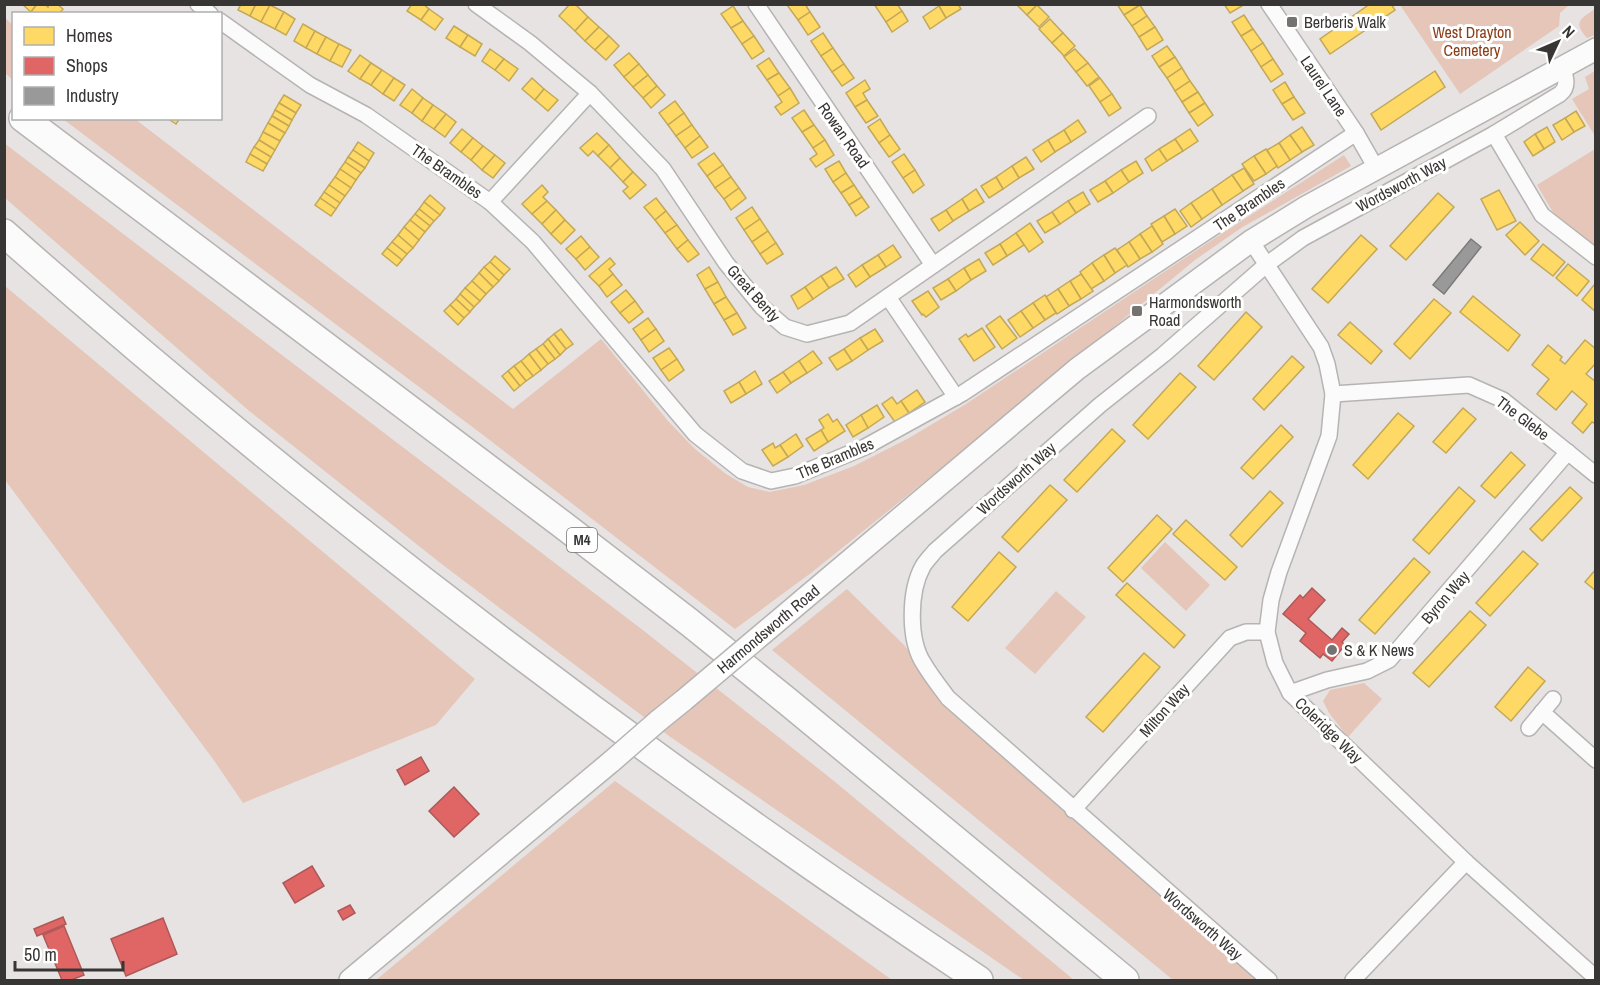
<svg xmlns="http://www.w3.org/2000/svg" width="1600" height="985" font-family="'Archivo Narrow',sans-serif">
	<rect width="100%" height="100%" fill="#e6e3e2"/>
	<g fill="#e5c6b9">
		<polygon points="1400,5 1569,5 1560,13 1559,26 1460,94"/>
		<path d="M1595 9V35L1587 38C1573 22 1580 19 1595 9Z"/>
		<polygon points="5,18 13,25 13,80 5,73"/>
		<polygon points="1595,71 1595,136 1572,99 1589,89 1585,77"/>
		<polygon points="63,119 135,119 513,409 601,339 668,421 695,449 726,474 748,487 770,492 804,485 854,466 909,438 966,404 1218,236 1344,155 1351,166 1241,228 1195,260 995,425 811,573 735,629 487,438"/>
		<polygon points="4,143 644,631 829,777 1074,980 1024,980 669,736 439,562 248,410 5,198"/>
		<polygon points="1595,149 1595,246 1554,214 1537,185"/>
		<polygon points="5,286 475,679 436,725 243,803 213,759 5,480"/>
		<polygon points="1165,542 1210,585 1186,611 1141,568"/>
		<polygon points="847,589 904,645 921,667 1261,980 1173,980 772,650"/>
		<polygon points="1056,591 1086,617 1035,674 1005,648"/>
		<polygon points="1364,683 1382,699 1348,737 1329,713 1323,701 1330,690"/>
		<polygon points="615,781 892,980 376,980"/>
	</g>
	<g fill="#ffd966" stroke="#c3a857" stroke-width="1.5">
		<polygon points="22,4 37,4 31,12"/>
		<polygon points="37,4 45,4 48,7 49,4 57,4 63,9 59,14 33,14 31,12"/>
		<polygon points="241,4 256,4 250,16 238,10"/>
		<polygon points="256,4 270,5 261,22 250,16"/>
		<polygon points="412,4 423,4 429,9 421,20 407,11"/>
		<polygon points="570,4 575,4 588,17 575,31 559,16"/>
		<polygon points="805,4 810,12 798,20 787,5"/>
		<polygon points="874,4 897,4 902,11 886,22"/>
		<polygon points="941,4 958,4 961,9 946,18 939,6"/>
		<polygon points="1016,4 1036,4 1037,5 1027,15"/>
		<polygon points="1117,4 1140,4 1140,5 1124,15"/>
		<polygon points="1224,4 1241,4 1242,6 1230,13"/>
		<polygon points="1370,4 1391,4 1395,10 1330,54 1320,39"/>
		<polygon points="270,5 284,12 275,29 261,22"/>
		<polygon points="1037,5 1049,17 1039,27 1027,15"/>
		<polygon points="1140,5 1147,16 1132,26 1124,15"/>
		<polygon points="733,6 743,21 731,28 721,14"/>
		<polygon points="939,6 946,18 930,29 923,17"/>
		<polygon points="429,9 443,19 435,30 421,20"/>
		<polygon points="902,11 908,21 892,32 886,22"/>
		<polygon points="284,12 295,19 286,35 275,29"/>
		<polygon points="810,12 820,27 808,35 798,20"/>
		<polygon points="1244,15 1253,29 1241,36 1232,22"/>
		<polygon points="1147,16 1155,27 1139,37 1132,26"/>
		<polygon points="588,17 599,27 585,41 575,31"/>
		<polygon points="1050,19 1063,33 1052,43 1039,29"/>
		<polygon points="743,21 754,36 742,44 731,28"/>
		<polygon points="303,24 315,31 306,48 294,41"/>
		<polygon points="454,26 468,35 460,47 446,38"/>
		<polygon points="599,27 609,36 595,50 585,41"/>
		<polygon points="1155,27 1163,40 1147,50 1139,37"/>
		<polygon points="1253,29 1263,43 1251,51 1241,36"/>
		<polygon points="315,31 326,37 317,54 306,48"/>
		<polygon points="823,33 833,48 821,56 811,41"/>
		<polygon points="1063,33 1075,46 1064,56 1052,43"/>
		<polygon points="468,35 482,44 475,56 460,47"/>
		<polygon points="609,36 619,46 606,60 595,50"/>
		<polygon points="754,36 764,51 752,59 742,44"/>
		<polygon points="326,37 339,44 330,61 317,54"/>
		<polygon points="1263,43 1273,59 1261,67 1251,51"/>
		<polygon points="339,44 351,50 342,67 330,61"/>
		<polygon points="1167,46 1175,57 1159,67 1152,56"/>
		<polygon points="833,48 844,64 832,72 821,56"/>
		<polygon points="490,49 504,59 495,70 482,61"/>
		<polygon points="1075,49 1088,63 1076,72 1064,57"/>
		<polygon points="629,53 639,64 624,77 614,65"/>
		<polygon points="360,55 371,63 360,79 348,71"/>
		<polygon points="1175,57 1182,68 1167,78 1159,67"/>
		<polygon points="769,58 779,73 767,80 757,66"/>
		<polygon points="504,59 518,69 509,81 495,70"/>
		<polygon points="1273,59 1283,74 1271,82 1261,67"/>
		<polygon points="371,63 382,70 371,85 360,79"/>
		<polygon points="1088,63 1099,77 1087,86 1076,72"/>
		<polygon points="639,64 648,75 633,87 624,77"/>
		<polygon points="844,64 854,78 842,86 832,72"/>
		<polygon points="1182,68 1190,81 1175,91 1167,78"/>
		<polygon points="382,70 394,78 383,94 371,85"/>
		<polygon points="1435,71 1445,87 1381,130 1371,114"/>
		<polygon points="779,73 790,88 778,96 767,80"/>
		<polygon points="648,75 657,86 643,98 633,87"/>
		<polygon points="394,78 405,85 394,101 383,94"/>
		<polygon points="532,78 544,89 535,100 522,89"/>
		<polygon points="1100,78 1112,94 1100,102 1089,86"/>
		<polygon points="865,80 870,89 863,93 867,100 855,107 846,93"/>
		<polygon points="1190,81 1198,92 1182,102 1175,91"/>
		<polygon points="1285,82 1294,97 1282,104 1273,90"/>
		<polygon points="657,86 665,95 651,108 643,98"/>
		<polygon points="790,88 799,103 781,115 775,107 782,102 778,96"/>
		<polygon points="412,89 423,98 412,113 400,105"/>
		<polygon points="544,89 558,100 548,111 535,100"/>
		<polygon points="1198,92 1205,103 1189,113 1182,102"/>
		<polygon points="1112,94 1121,108 1109,116 1100,102"/>
		<polygon points="284,95 301,105 296,113 279,103"/>
		<polygon points="1294,97 1305,113 1293,120 1282,104"/>
		<polygon points="423,98 433,105 422,121 412,113"/>
		<polygon points="867,100 878,116 866,123 855,107"/>
		<polygon points="675,101 684,113 668,125 659,113"/>
		<polygon points="279,103 296,113 292,120 275,110"/>
		<polygon points="1205,103 1213,115 1198,126 1189,113"/>
		<polygon points="433,105 446,114 434,129 422,121"/>
		<polygon points="275,110 292,120 289,126 272,116"/>
		<polygon points="804,110 814,125 802,132 792,118"/>
		<polygon points="1576,111 1585,126 1574,132 1565,118"/>
		<polygon points="684,113 692,125 676,136 668,125"/>
		<polygon points="446,114 456,122 445,137 434,129"/>
		<polygon points="272,116 289,126 285,133 268,123"/>
		<polygon points="167,118 180,118 176,124"/>
		<polygon points="1565,118 1574,132 1562,140 1553,125"/>
		<polygon points="880,119 890,135 879,143 868,127"/>
		<polygon points="1078,120 1086,132 1071,142 1064,130"/>
		<polygon points="268,123 285,133 280,141 263,132"/>
		<polygon points="692,125 700,136 685,148 676,136"/>
		<polygon points="814,125 825,140 813,148 802,132"/>
		<polygon points="1302,127 1314,145 1302,152 1290,135"/>
		<polygon points="1547,127 1555,142 1544,149 1535,134"/>
		<polygon points="462,129 473,138 461,152 450,143"/>
		<polygon points="1190,129 1198,141 1183,151 1175,139"/>
		<polygon points="1064,130 1071,142 1055,152 1048,140"/>
		<polygon points="263,132 280,141 275,150 259,140"/>
		<polygon points="597,133 609,145 598,156 593,151 588,156 580,148"/>
		<polygon points="1535,134 1544,149 1533,156 1524,142"/>
		<polygon points="890,135 900,149 889,157 879,143"/>
		<polygon points="1290,135 1302,152 1290,160 1279,143"/>
		<polygon points="700,136 708,147 692,158 685,148"/>
		<polygon points="473,138 483,146 471,160 461,152"/>
		<polygon points="1175,139 1183,151 1167,161 1159,149"/>
		<polygon points="259,140 275,150 271,157 254,147"/>
		<polygon points="825,140 834,155 816,167 810,159 817,154 813,148"/>
		<polygon points="1048,140 1055,152 1041,162 1033,150"/>
		<polygon points="358,142 374,153 369,161 353,150"/>
		<polygon points="1279,143 1290,160 1278,168 1267,150"/>
		<polygon points="609,145 620,158 610,168 598,156"/>
		<polygon points="483,146 495,155 482,170 471,160"/>
		<polygon points="254,147 271,157 267,164 250,154"/>
		<polygon points="1159,149 1167,161 1152,171 1145,159"/>
		<polygon points="1266,149 1277,166 1266,174 1254,156"/>
		<polygon points="353,150 369,161 365,168 348,157"/>
		<polygon points="714,153 723,165 707,176 698,164"/>
		<polygon points="250,154 267,164 263,171 246,162"/>
		<polygon points="904,154 915,170 903,178 892,162"/>
		<polygon points="495,155 505,163 493,178 482,170"/>
		<polygon points="1254,156 1266,174 1254,181 1242,164"/>
		<polygon points="348,157 365,168 361,173 345,162"/>
		<polygon points="1026,157 1034,169 1019,178 1012,166"/>
		<polygon points="620,158 633,172 623,182 610,168"/>
		<polygon points="839,161 846,173 833,182 825,169"/>
		<polygon points="1136,161 1143,173 1129,182 1121,170"/>
		<polygon points="345,162 361,173 356,180 340,169"/>
		<polygon points="723,165 731,177 715,188 707,176"/>
		<polygon points="1012,166 1019,178 1003,189 996,177"/>
		<polygon points="1244,168 1254,184 1243,191 1232,175"/>
		<polygon points="340,169 356,180 351,188 335,177"/>
		<polygon points="915,170 924,185 913,193 903,178"/>
		<polygon points="1121,170 1129,182 1113,193 1105,181"/>
		<polygon points="633,172 646,185 630,199 623,191 628,187 623,182"/>
		<polygon points="846,173 854,185 841,193 833,182"/>
		<polygon points="1232,175 1243,191 1222,205 1212,189"/>
		<polygon points="335,177 351,188 345,196 329,185"/>
		<polygon points="731,177 739,188 724,199 715,188"/>
		<polygon points="996,177 1003,189 989,198 981,186"/>
		<polygon points="1105,181 1113,193 1098,202 1090,190"/>
		<polygon points="329,185 345,196 340,203 324,192"/>
		<polygon points="542,185 548,192 543,197 547,201 532,214 522,204"/>
		<polygon points="854,185 862,197 849,205 841,193"/>
		<polygon points="739,188 746,198 731,210 724,199"/>
		<polygon points="976,189 984,202 969,211 962,199"/>
		<polygon points="1212,189 1222,205 1202,219 1191,203"/>
		<polygon points="1499,190 1516,221 1497,230 1481,199"/>
		<polygon points="324,192 340,203 336,209 320,198"/>
		<polygon points="1083,192 1090,204 1076,213 1068,201"/>
		<polygon points="1438,193 1454,207 1406,260 1390,246"/>
		<polygon points="430,195 445,208 440,215 424,202"/>
		<polygon points="862,197 869,207 856,216 849,205"/>
		<polygon points="320,198 336,209 331,216 315,205"/>
		<polygon points="656,198 666,211 655,220 644,207"/>
		<polygon points="962,199 969,211 953,221 946,210"/>
		<polygon points="547,201 556,210 542,224 532,214"/>
		<polygon points="1068,201 1076,213 1060,224 1052,212"/>
		<polygon points="424,202 440,215 434,221 419,209"/>
		<polygon points="1191,203 1202,219 1191,227 1180,211"/>
		<polygon points="752,207 760,219 744,230 736,218"/>
		<polygon points="419,209 434,221 430,226 415,214"/>
		<polygon points="1175,209 1187,226 1175,234 1164,216"/>
		<polygon points="556,210 565,220 551,234 542,224"/>
		<polygon points="946,210 953,221 939,231 931,219"/>
		<polygon points="666,211 677,225 665,233 655,220"/>
		<polygon points="1052,212 1060,224 1045,233 1037,221"/>
		<polygon points="415,214 430,226 425,232 410,220"/>
		<polygon points="1164,216 1175,234 1162,242 1151,224"/>
		<polygon points="760,219 768,231 752,242 744,230"/>
		<polygon points="410,220 425,232 419,240 404,227"/>
		<polygon points="565,220 575,230 561,244 551,234"/>
		<polygon points="1520,222 1539,241 1525,255 1506,235"/>
		<polygon points="1030,223 1043,242 1029,252 1016,233"/>
		<polygon points="677,225 688,240 677,249 665,233"/>
		<polygon points="1152,226 1163,244 1152,252 1140,234"/>
		<polygon points="404,227 419,240 413,248 398,235"/>
		<polygon points="768,231 776,243 760,254 752,242"/>
		<polygon points="1016,233 1024,245 1007,256 1000,244"/>
		<polygon points="1140,234 1152,252 1140,259 1129,242"/>
		<polygon points="398,235 413,248 407,254 392,242"/>
		<polygon points="1361,235 1377,249 1328,303 1312,289"/>
		<polygon points="581,236 590,247 576,259 566,249"/>
		<polygon points="688,240 699,254 688,262 677,249"/>
		<polygon points="392,242 407,254 402,260 387,248"/>
		<polygon points="1129,242 1140,259 1128,267 1117,250"/>
		<polygon points="776,243 783,254 767,264 760,254"/>
		<polygon points="1000,244 1007,256 993,265 985,253"/>
		<polygon points="1543,244 1565,262 1553,276 1531,259"/>
		<polygon points="893,245 901,257 886,267 878,255"/>
		<polygon points="590,247 599,257 585,270 576,259"/>
		<polygon points="387,248 402,260 397,266 382,254"/>
		<polygon points="1115,248 1127,265 1115,273 1104,255"/>
		<polygon points="878,255 886,267 870,277 862,265"/>
		<polygon points="1104,255 1115,273 1104,281 1092,263"/>
		<polygon points="495,256 510,269 504,275 490,262"/>
		<polygon points="610,258 615,264 609,269 613,274 599,286 589,276"/>
		<polygon points="979,259 986,271 971,280 964,268"/>
		<polygon points="490,262 504,275 499,281 484,267"/>
		<polygon points="1092,263 1104,281 1091,289 1080,272"/>
		<polygon points="1568,264 1589,281 1577,296 1556,278"/>
		<polygon points="862,265 870,277 856,287 848,275"/>
		<polygon points="484,267 499,281 493,287 479,273"/>
		<polygon points="709,267 718,282 705,289 697,275"/>
		<polygon points="836,267 844,279 829,288 821,276"/>
		<polygon points="964,268 971,280 956,291 948,279"/>
		<polygon points="479,273 493,287 486,294 472,281"/>
		<polygon points="613,274 622,285 607,297 599,286"/>
		<polygon points="1081,274 1093,291 1081,299 1070,281"/>
		<polygon points="821,276 829,288 813,299 805,287"/>
		<polygon points="948,279 956,291 941,300 933,288"/>
		<polygon points="472,281 486,294 480,301 465,288"/>
		<polygon points="1070,281 1081,299 1069,306 1058,289"/>
		<polygon points="718,282 726,297 714,304 705,289"/>
		<polygon points="1594,285 1596,287 1596,312 1582,300"/>
		<polygon points="805,287 813,299 798,309 791,296"/>
		<polygon points="465,288 480,301 474,307 460,294"/>
		<polygon points="1058,289 1069,306 1057,314 1046,297"/>
		<polygon points="626,290 635,301 620,313 611,302"/>
		<polygon points="928,291 939,307 926,317 923,314 922,315 912,301"/>
		<polygon points="460,294 474,307 470,312 456,299"/>
		<polygon points="1045,295 1056,313 1045,320 1033,303"/>
		<polygon points="1473,296 1520,335 1508,351 1460,312"/>
		<polygon points="726,297 737,313 724,320 714,304"/>
		<polygon points="456,299 470,312 464,318 450,305"/>
		<polygon points="1434,299 1451,313 1410,359 1394,344"/>
		<polygon points="635,301 643,312 629,323 620,313"/>
		<polygon points="1033,303 1045,320 1033,328 1021,311"/>
		<polygon points="450,305 464,318 458,325 444,311"/>
		<polygon points="1021,311 1033,328 1020,337 1008,320"/>
		<polygon points="1246,312 1262,327 1214,380 1198,366"/>
		<polygon points="737,313 746,328 733,335 724,320"/>
		<polygon points="1000,316 1017,338 1002,349 986,326"/>
		<polygon points="648,318 656,329 641,340 633,329"/>
		<polygon points="1350,322 1382,351 1371,364 1338,335"/>
		<polygon points="982,328 995,347 974,361 959,339 966,334 968,337"/>
		<polygon points="561,329 573,344 566,349 554,334"/>
		<polygon points="656,329 664,341 649,352 641,340"/>
		<polygon points="875,329 883,341 868,350 860,338"/>
		<polygon points="554,334 566,349 560,355 548,339"/>
		<polygon points="860,338 868,350 852,361 844,349"/>
		<polygon points="548,339 560,355 555,359 543,344"/>
		<polygon points="1585,340 1596,349 1596,363 1586,374 1596,382 1596,424 1592,422 1583,433 1572,423 1587,404 1572,391 1556,410 1537,394 1549,379 1532,365 1548,345 1562,357 1560,360 1565,364"/>
		<polygon points="543,344 555,359 548,364 536,349"/>
		<polygon points="669,348 677,359 661,370 653,358"/>
		<polygon points="536,349 548,364 541,370 529,354"/>
		<polygon points="844,349 852,361 837,370 829,358"/>
		<polygon points="813,351 822,363 807,373 799,361"/>
		<polygon points="529,354 541,370 533,376 521,361"/>
		<polygon points="1292,356 1304,367 1264,410 1253,399"/>
		<polygon points="677,359 684,370 669,381 661,370"/>
		<polygon points="521,361 533,376 526,381 514,366"/>
		<polygon points="799,361 807,373 791,383 783,372"/>
		<polygon points="514,366 526,381 520,386 508,371"/>
		<polygon points="508,371 520,386 514,391 502,376"/>
		<polygon points="755,371 762,384 746,394 739,382"/>
		<polygon points="783,372 791,383 777,393 769,381"/>
		<polygon points="1180,373 1196,387 1148,439 1133,425"/>
		<polygon points="739,382 746,394 731,403 724,391"/>
		<polygon points="917,390 925,402 909,413 901,401"/>
		<polygon points="892,397 897,404 901,401 909,413 895,422 882,404"/>
		<polygon points="877,405 884,417 868,428 861,415"/>
		<polygon points="1463,408 1476,419 1446,453 1433,442"/>
		<polygon points="1398,413 1414,426 1368,479 1353,465"/>
		<polygon points="828,414 833,422 837,419 845,431 828,442 821,430 824,428 819,420"/>
		<polygon points="861,415 868,428 853,437 846,425"/>
		<polygon points="1281,425 1293,437 1253,479 1241,468"/>
		<polygon points="1112,429 1125,441 1077,492 1064,480"/>
		<polygon points="821,430 828,442 814,451 806,439"/>
		<polygon points="796,434 803,446 788,457 780,445"/>
		<polygon points="773,443 775,448 780,445 788,457 773,466 762,450"/>
		<polygon points="1511,452 1525,465 1495,498 1481,486"/>
		<polygon points="1050,485 1067,500 1018,552 1002,537"/>
		<polygon points="1459,487 1475,501 1429,554 1413,540"/>
		<polygon points="1570,487 1582,498 1542,541 1530,529"/>
		<polygon points="1270,491 1283,503 1242,547 1230,535"/>
		<polygon points="1157,515 1172,529 1123,582 1108,568"/>
		<polygon points="1186,520 1237,567 1225,580 1173,534"/>
		<polygon points="1523,551 1538,564 1490,616 1476,603"/>
		<polygon points="999,552 1016,567 968,621 952,607"/>
		<polygon points="1414,558 1430,572 1375,634 1359,620"/>
		<polygon points="1596,569 1596,591 1585,582"/>
		<polygon points="1127,583 1185,635 1174,648 1116,595"/>
		<polygon points="1470,611 1486,625 1429,687 1413,673"/>
		<polygon points="1144,653 1160,667 1103,732 1086,717"/>
		<polygon points="1528,667 1545,681 1511,721 1495,707"/>
	</g>
	<g fill="#e06666" stroke="#ae5857" stroke-width="1.5">
		<polygon points="1312,588 1325,600 1308,619 1332,640 1342,628 1349,634 1342,642 1345,645 1332,661 1323,654 1320,658 1300,641 1306,633 1283,614 1300,595 1303,598"/>
		<polygon points="421,757 429,771 405,785 397,770"/>
		<polygon points="454,787 479,814 454,837 429,811"/>
		<polygon points="312,866 324,886 295,903 283,883"/>
		<polygon points="350,905 355,913 343,920 338,911"/>
		<polygon points="63,917 66,924 37,936 34,929"/>
		<polygon points="163,918 177,954 126,976 111,939"/>
		<polygon points="64,926 84,975 71,980 62,980 43,935"/>
	</g>
	<polygon fill="#999" stroke="#7c7b7b" stroke-width="1.5" points="1471,239 1481,247 1444,294 1433,285"/>
	<g fill="none" stroke-linecap="round" stroke-linejoin="round">
		<defs>
			<g id="street">
				<polyline points="198,4 210,14"/>
				<polyline points="476,4 530,43 590,93 663,169 726,263 762,307 785,327 807,334 850,323 1148,116"/>
				<polyline points="756,4 933,265"/>
				<polyline points="1269,4 1356,133 1376,168"/>
				<polyline points="220,21 310,85 366,115 490,202 533,242 695,434 742,471 771,481 795,476 865,447 963,393 1356,133"/>
				<polyline points="1494,134 1542,215 1596,257"/>
				<polyline points="490,202 590,93"/>
				<polyline points="1251,241 1321,347 1327,364 1333,394 1329,436 1279,572 1271,600 1267,632 1275,663 1290,693 1466,862 1596,978"/>
				<polyline points="888,297 956,397"/>
				<polyline points="1333,394 1469,385 1503,400 1596,475"/>
				<polyline points="1290,693 1327,680 1367,671 1389,660 1568,452"/>
				<polyline points="1542,712 1596,760"/>
				<polyline points="1529,728 1553,699"/>
				<polyline points="1073,810 1230,638 1246,632 1267,632"/>
				<path d="M1269 980 948 698C940 687 931 676 924 664 908 640 909 591 923 566 926 561 931 556 935 551L1100 405 1163 355 1266 265 1303 238 1494 134 1560 94C1569 87 1566 77 1562 67"/>
				<polyline points="1353,980 1466,862"/>
			</g>
			<g id="secondary">
				<polyline points="804,599 1077,369 1251,241 1306,207 1596,49"/>
				<polyline points="658,721 684,700"/>
				<polyline points="350,980 612,761"/>
			</g>
			<g id="highway">
				<polyline points="23,118 563,525 689,622 787,701 1125,980"/>
				<path d="M4 233C311 505 638 753 979 980"/>
			</g>
		</defs>
		<use href="#street" stroke="#b6b4b3" stroke-width="18"/>
		<use href="#secondary" stroke="#b6b4b3" stroke-width="24"/>
		<use href="#highway" stroke="#b6b4b3" stroke-width="30"/>
		<use href="#street" stroke="#fbfbfb" stroke-width="15"/>
		<use href="#secondary" stroke="#fbfbfb" stroke-width="21"/>
		<use href="#highway" stroke="#fbfbfb" stroke-width="27"/>
		<defs>
			<g id="secondary-bridge">
				<polyline points="684,700 804,599"/>
				<polyline points="612,761 658,721"/>
			</g>
		</defs>
		<use href="#secondary-bridge" stroke="#b6b4b3" stroke-width="24" stroke-linecap="butt"/>
		<use href="#secondary-bridge" stroke="#fbfbfb" stroke-width="21"/>
	</g>
	<g fill="#757372" stroke="#fff" stroke-width="2">
		<rect x="1286" y="16" width="12" height="12" rx="3"/>
		<rect x="1131" y="305" width="12" height="12" rx="3"/>
		<circle cx="1332" cy="650" r="6"/>
	</g>
	<g text-anchor="middle" stroke-width="6" stroke-linejoin="round" paint-order="stroke">
		<rect fill="#fff" stroke="#747272" stroke-width="1.5" x="567" y="528" width="30" height="24" rx="4.5"/>
		<g font-size="15" font-weight="bold" fill="#383635">
			<text x="582" y="545">M4</text>
		</g>
		<g font-size="16" fill="#383635" stroke="#fff" text-anchor="start">
			<text x="1304" y="28">Berberis Walk</text>
			<text x="1149" y="308">Harmondsworth<tspan x="1149" dy="18">Road</tspan></text>
			<text x="1344" y="656">S &amp; K News</text>
		</g>
		<g font-size="16" fill="#8b3c17" stroke="#fff">
			<text x="1472" y="38">West Drayton<tspan x="1472" dy="18">Cemetery</tspan></text>
		</g>
		<g font-size="16" fill="#383635" stroke="#fff">
			<text transform="translate(1324 86) rotate(56)" y="6">Laurel Lane</text>
			<text transform="translate(844 135) rotate(55)" y="6">Rowan Road</text>
			<text transform="translate(447 171) rotate(35)" y="6">The Brambles</text>
			<text transform="translate(1401 184) rotate(-28)" y="6">Wordsworth Way</text>
			<text transform="translate(1249 204) rotate(-34)" y="6">The Brambles</text>
			<text transform="translate(754 293) rotate(48)" y="6">Great Benty</text>
			<text transform="translate(1523 418) rotate(37)" y="6">The Glebe</text>
			<text transform="translate(835 458) rotate(-23)" y="6">The Brambles</text>
			<text transform="translate(1016 478) rotate(-42)" y="6">Wordsworth Way</text>
			<text transform="translate(1445 597) rotate(-49)" y="6">Byron Way</text>
			<text transform="translate(768 629) rotate(-40)" y="6">Harmondsworth Road</text>
			<text transform="translate(1164 710) rotate(-48)" y="6">Milton Way</text>
			<text transform="translate(1329 730) rotate(44)" y="6">Coleridge Way</text>
			<text transform="translate(1203 924) rotate(41)" y="6">Wordsworth Way</text>
		</g>
	</g>
	<rect width="1600" height="985" fill="none" stroke="#383635" stroke-width="12"/>
	<rect x="12" y="12" width="210" height="108" fill="#ffffff" stroke="#afafae" stroke-width="1.5"/>
	<rect x="24" y="27" width="30" height="18" fill="#ffd966" stroke="#afafae" stroke-width="1.5"/>
	<text x="66" y="42" font-size="18" fill="#383635">Homes</text>
	<rect x="24" y="57" width="30" height="18" fill="#e06666" stroke="#afafae" stroke-width="1.5"/>
	<text x="66" y="72" font-size="18" fill="#383635">Shops</text>
	<rect x="24" y="87" width="30" height="18" fill="#999999" stroke="#afafae" stroke-width="1.5"/>
	<text x="66" y="102" font-size="18" fill="#383635">Industry</text>
	<g transform="translate(1558 42) rotate(46)" stroke="#ffffff" stroke-width="4.5" paint-order="stroke">
	<path d="M0-4.5L10 22L0 15L-10 22Z" fill="#383635"/>
	<text y="-9" font-size="16" font-weight="bold" text-anchor="middle" fill="#383635">N</text>
	</g>
	<path d="M15 961v9h108v-9" fill="none" stroke="#383635" stroke-width="3"/>
	<text x="24" y="961" font-size="18" fill="#383635" stroke="#ffffff" stroke-width="4.5" paint-order="stroke">50 m</text>
</svg>
